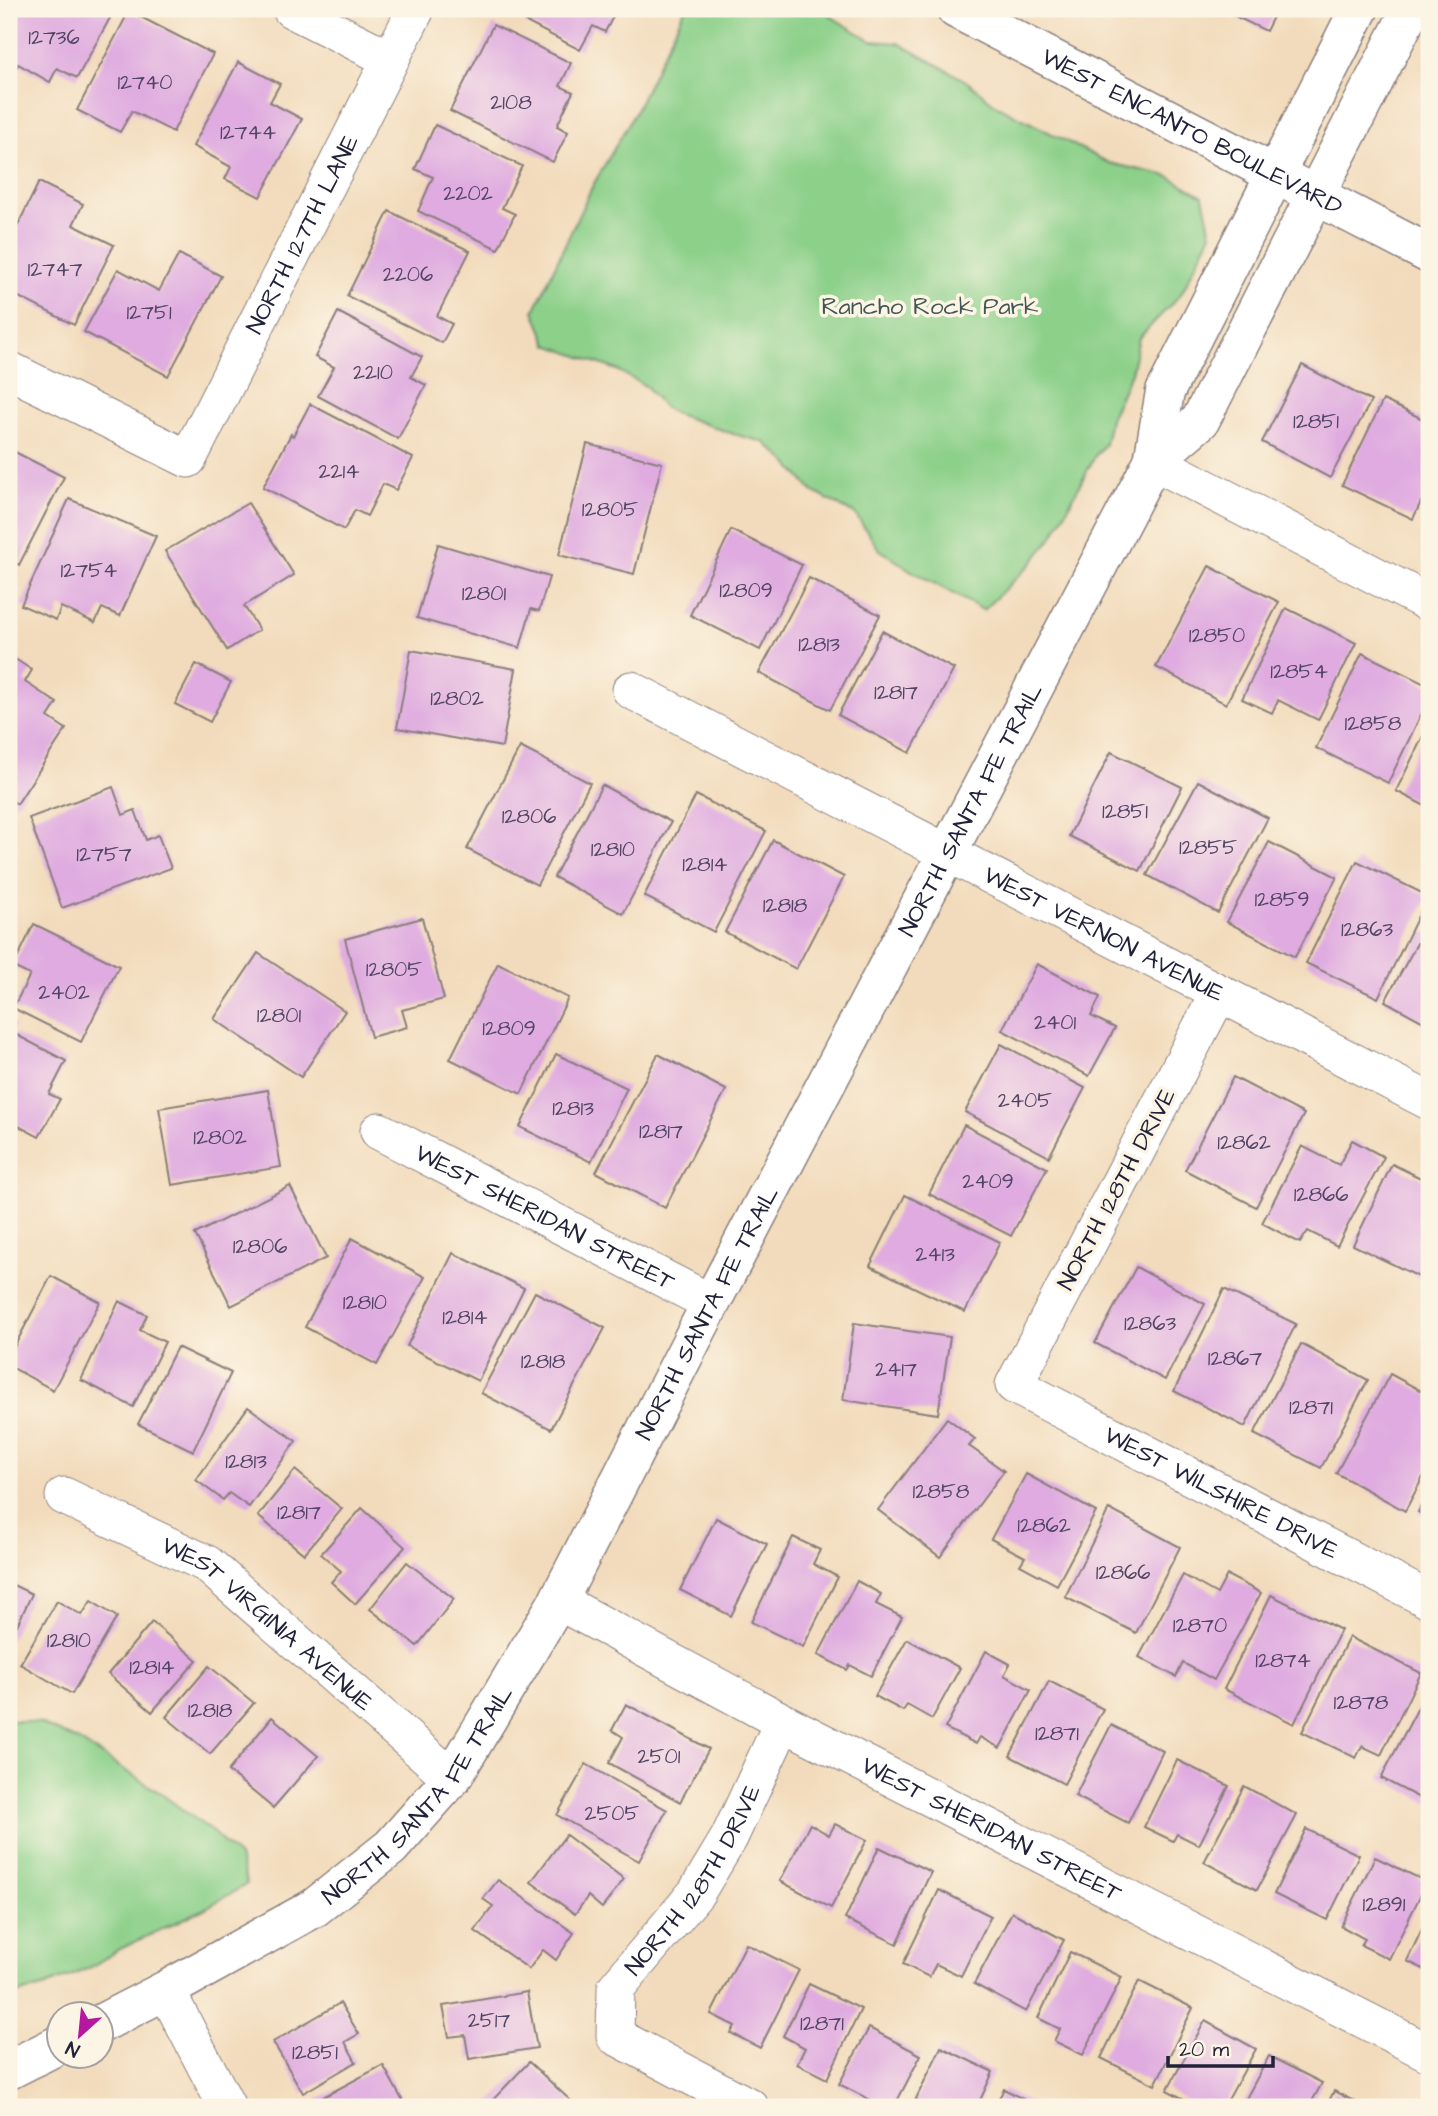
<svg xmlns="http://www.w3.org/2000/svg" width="1438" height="2116" font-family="'Architects Daughter',sans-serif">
	<rect width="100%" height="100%" fill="#fcf5e5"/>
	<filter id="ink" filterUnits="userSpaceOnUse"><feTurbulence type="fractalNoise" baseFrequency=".0143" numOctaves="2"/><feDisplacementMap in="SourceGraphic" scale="14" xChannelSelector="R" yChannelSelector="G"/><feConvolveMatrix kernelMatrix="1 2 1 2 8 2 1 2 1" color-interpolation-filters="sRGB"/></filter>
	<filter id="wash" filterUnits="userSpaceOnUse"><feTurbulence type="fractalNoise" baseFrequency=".00686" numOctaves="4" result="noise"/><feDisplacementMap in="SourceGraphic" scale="28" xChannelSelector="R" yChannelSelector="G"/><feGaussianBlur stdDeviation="1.57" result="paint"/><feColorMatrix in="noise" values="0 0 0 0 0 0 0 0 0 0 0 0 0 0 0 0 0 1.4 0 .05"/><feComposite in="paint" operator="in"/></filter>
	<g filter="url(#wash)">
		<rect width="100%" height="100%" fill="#f2dbbc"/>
		<g fill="#8cd08a" stroke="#577962" stroke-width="2">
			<polygon points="685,9 824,9 835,19 872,41 898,43 922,56 966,81 999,107 1109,163 1168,176 1203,196 1211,234 1181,294 1139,338 1131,373 1110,419 1105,444 1095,456 1053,536 1031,564 983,610 913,572 879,549 855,514 812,491 787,462 764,442 733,434 674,413 663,407 647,387 617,370 548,345 534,311 592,187 634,114"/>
			<polygon points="9,1720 39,1723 77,1740 156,1790 210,1830 239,1857 247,1884 202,1910 118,1950 89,1968 46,1986 9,1996"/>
		</g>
		<g id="blocks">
			<g fill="#dfabe0">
				<polygon points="9,9 115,9 77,78 57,68 50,82 18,64 12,76 9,74"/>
				<polygon points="501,9 617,9 605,32 593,26 580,50"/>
				<polygon points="1220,9 1277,9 1266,31"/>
				<polygon points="129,11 213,54 173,132 132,111 120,132 77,110"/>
				<polygon points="493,25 571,63 560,86 573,92 557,126 568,132 553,162 450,111"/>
				<polygon points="238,62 280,84 270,102 302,119 260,197 225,179 231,167 193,146"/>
				<polygon points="435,125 522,166 502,208 515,214 498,249 418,211 433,177 415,169"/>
				<polygon points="39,182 83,204 73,225 114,245 74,325 9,292 9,243"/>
				<polygon points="389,211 470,251 437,316 452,324 442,343 347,296"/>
				<polygon points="179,254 221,276 168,376 84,332 118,269 159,291"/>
				<polygon points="338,312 422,357 411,377 426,385 398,439 318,396 334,367 315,357"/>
				<polygon points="1302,365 1371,401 1330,478 1262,442"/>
				<polygon points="1383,400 1429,422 1429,485 1413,519 1342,485"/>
				<polygon points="310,404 413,458 396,490 383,484 367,516 355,510 344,530 263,487 291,434 293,436"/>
				<polygon points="587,444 662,463 634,574 559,555"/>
				<polygon points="15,452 64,477 19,565 9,560 9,464"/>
				<polygon points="69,499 156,536 120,616 102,608 95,623 61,607 56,620 21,605"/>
				<polygon points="248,503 294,575 244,606 259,630 227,650 165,551"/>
				<polygon points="731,530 802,565 760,650 690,615"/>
				<polygon points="438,544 549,577 539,611 531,609 520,648 417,618"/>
				<polygon points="1209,566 1279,602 1226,704 1156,667"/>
				<polygon points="809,578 880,615 830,710 759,673"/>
				<polygon points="1286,608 1356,643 1318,720 1278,700 1272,713 1242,699"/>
				<polygon points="882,631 954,669 910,753 838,715"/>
				<polygon points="411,650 516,669 502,747 397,728"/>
				<polygon points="1362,653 1429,686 1429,698 1388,783 1316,748"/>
				<polygon points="9,655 32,670 25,682 57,703 48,717 66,729 17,804 9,798"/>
				<polygon points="196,664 231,682 210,722 175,704"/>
				<polygon points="1429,724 1429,808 1396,791"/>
				<polygon points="520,747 590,783 537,885 467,849"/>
				<polygon points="1111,752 1182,787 1140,871 1069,836"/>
				<polygon points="1198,781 1268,818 1218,913 1147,875"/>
				<polygon points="602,785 671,822 623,914 554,877"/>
				<polygon points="113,787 123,815 135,810 146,840 158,835 171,868 62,908 29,818"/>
				<polygon points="696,795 766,831 714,932 644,896"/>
				<polygon points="773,840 844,877 796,969 725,932"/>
				<polygon points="1269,842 1337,877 1295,957 1227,922"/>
				<polygon points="1357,861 1428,896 1378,998 1306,963"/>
				<polygon points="422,918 444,999 402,1010 407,1027 371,1037 345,939"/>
				<polygon points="34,924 119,966 81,1042 13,1008 30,975 13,967"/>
				<polygon points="1424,931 1429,934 1429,1025 1385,1001"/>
				<polygon points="258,953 345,1011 301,1077 214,1019"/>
				<polygon points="498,963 568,998 521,1094 450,1059"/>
				<polygon points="1037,964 1100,997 1091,1016 1115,1028 1089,1076 1002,1030"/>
				<polygon points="9,1021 15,1024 11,1032 66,1061 49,1094 60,1099 39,1137 9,1121"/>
				<polygon points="1001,1044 1085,1088 1049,1157 965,1112"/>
				<polygon points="556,1054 627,1088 591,1162 520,1127"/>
				<polygon points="658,1054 726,1090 665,1208 596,1172"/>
				<polygon points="1233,1077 1304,1114 1256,1207 1185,1170"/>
				<polygon points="268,1090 281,1167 172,1185 159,1108"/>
				<polygon points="964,1125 1047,1168 1011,1236 929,1194"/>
				<polygon points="1352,1140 1384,1157 1337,1246 1308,1231 1300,1243 1262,1223 1302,1146 1339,1165"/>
				<polygon points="1392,1164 1429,1182 1429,1267 1423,1279 1353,1245"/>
				<polygon points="290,1186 326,1258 231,1306 195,1234"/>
				<polygon points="905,1195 1000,1242 965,1312 870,1266"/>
				<polygon points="352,1238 425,1277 377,1365 305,1327"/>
				<polygon points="453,1253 524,1288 478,1381 407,1346"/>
				<polygon points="1136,1267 1205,1304 1165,1380 1095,1343"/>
				<polygon points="51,1276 100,1302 53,1390 9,1366 9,1357"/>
				<polygon points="1224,1289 1296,1324 1245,1427 1174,1391"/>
				<polygon points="535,1292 605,1328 551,1429 481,1393"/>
				<polygon points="119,1301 147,1315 140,1330 165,1342 133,1407 81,1380"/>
				<polygon points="854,1323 950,1337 938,1414 843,1400"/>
				<polygon points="1301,1344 1368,1380 1321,1468 1254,1434"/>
				<polygon points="177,1347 231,1373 193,1451 138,1424"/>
				<polygon points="1390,1374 1429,1395 1429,1466 1405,1511 1336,1473"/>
				<polygon points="248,1407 296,1441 249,1507 229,1493 223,1500 196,1480"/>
				<polygon points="947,1418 975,1439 969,1446 1004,1471 940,1557 878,1510"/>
				<polygon points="295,1470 342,1509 304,1554 258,1516"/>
				<polygon points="1026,1474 1096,1512 1057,1585 1020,1565 1025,1557 991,1539"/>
				<polygon points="1429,1490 1429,1518 1418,1512"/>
				<polygon points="362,1508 405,1547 355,1604 331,1582 341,1571 321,1554"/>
				<polygon points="1109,1509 1180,1547 1136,1633 1065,1597"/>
				<polygon points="716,1518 767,1544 731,1616 680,1590"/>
				<polygon points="793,1537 820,1550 813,1564 838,1577 803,1647 751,1622"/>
				<polygon points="407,1562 454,1599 417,1646 370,1609"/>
				<polygon points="1183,1575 1217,1594 1227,1575 1261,1593 1214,1680 1183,1663 1176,1677 1139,1657"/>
				<polygon points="857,1581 881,1594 876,1604 902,1617 871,1676 850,1665 847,1670 818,1655"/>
				<polygon points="9,1583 32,1594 9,1642"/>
				<polygon points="1271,1595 1341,1630 1294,1724 1224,1689"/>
				<polygon points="57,1601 82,1615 91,1601 117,1617 72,1694 20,1664"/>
				<polygon points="152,1622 197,1660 152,1712 108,1674"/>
				<polygon points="1349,1637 1421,1673 1381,1755 1362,1746 1356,1758 1302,1732"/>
				<polygon points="907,1639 960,1668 932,1719 907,1705 903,1711 875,1696"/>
				<polygon points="986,1651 1010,1664 1004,1675 1031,1690 1000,1748 980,1737 976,1744 945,1728"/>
				<polygon points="209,1666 254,1703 210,1754 166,1717"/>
				<polygon points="1049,1681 1103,1709 1064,1784 1010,1756"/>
				<polygon points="1429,1687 1429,1803 1381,1778"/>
				<polygon points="626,1704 709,1749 680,1802 609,1763 623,1737 612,1730"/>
				<polygon points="272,1717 318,1756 273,1808 228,1771"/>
				<polygon points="1111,1725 1163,1751 1128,1823 1075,1796"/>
				<polygon points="1177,1760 1229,1786 1199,1845 1177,1834 1173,1841 1144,1827"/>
				<polygon points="586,1764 667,1810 639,1861 557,1815"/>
				<polygon points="1244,1786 1297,1815 1257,1890 1204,1862"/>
				<polygon points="810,1824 829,1835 835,1824 867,1840 831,1908 780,1881"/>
				<polygon points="1306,1829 1359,1855 1327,1920 1274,1894"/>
				<polygon points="566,1835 624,1879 602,1908 588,1896 575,1914 531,1882"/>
				<polygon points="879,1847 931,1872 897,1944 845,1919"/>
				<polygon points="1375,1857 1427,1882 1389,1959 1361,1945 1365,1939 1341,1926"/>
				<polygon points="498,1880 574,1933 556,1960 543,1950 529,1969 475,1931 493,1906 483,1899"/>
				<polygon points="939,1890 991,1916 961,1976 936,1964 929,1977 903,1964"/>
				<polygon points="1012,1912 1064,1940 1026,2012 974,1984"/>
				<polygon points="1429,1914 1429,1972 1407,1961"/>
				<polygon points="746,1944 799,1970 760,2048 731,2033 735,2026 711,2014"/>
				<polygon points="1070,1952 1122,1977 1083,2055 1054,2041 1060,2029 1038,2018"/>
				<polygon points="1139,1981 1193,2008 1155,2085 1101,2058"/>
				<polygon points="809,1984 861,2009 827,2079 797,2064 805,2048 783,2036"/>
				<polygon points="527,1992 537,2048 469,2059 465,2035 449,2037 443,2006"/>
				<polygon points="340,2003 359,2034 345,2042 356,2062 303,2093 273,2042"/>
				<polygon points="1205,2021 1256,2049 1224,2107 1199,2107 1167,2090"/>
				<polygon points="869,2028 921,2055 894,2107 884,2107 839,2084"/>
				<polygon points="941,2047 993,2072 977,2107 912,2107"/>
				<polygon points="1269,2056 1322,2083 1309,2107 1242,2106"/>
				<polygon points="529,2062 571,2101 565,2107 486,2107"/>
				<polygon points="383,2065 406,2107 309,2107 308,2105"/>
				<polygon points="1004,2089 1038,2107 994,2107"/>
				<polygon points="1334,2091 1365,2107 1326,2107"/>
			</g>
		</g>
	</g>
	<g filter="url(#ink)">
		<use href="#blocks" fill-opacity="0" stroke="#8a7e7c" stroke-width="2"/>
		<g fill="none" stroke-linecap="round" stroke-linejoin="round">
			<defs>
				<g id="minor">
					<polyline points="291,9 390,59"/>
					<path id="s1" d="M9 370 188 459 416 9"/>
					<polyline points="1153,461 1429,603"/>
					<path id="s2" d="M631 690 1429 1101"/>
					<path id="s3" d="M1219 993 1014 1385 1429 1600"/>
					<path id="s4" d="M379 1131 711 1303"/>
					<path id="s5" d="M64 1496 207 1564 452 1778"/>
					<path id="s6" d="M558 1601 783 1722 1429 2053"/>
					<polyline points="166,1990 227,2107"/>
					<path id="s7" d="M750 2107 615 2036 616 1988 696 1893 729 1838 783 1722"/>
				</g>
				<g id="tertiary">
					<path id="s8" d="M956 9 1429 254"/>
					<polyline points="1153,461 1200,421 1411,9"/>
					<path id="s9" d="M102 2023 166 1990 314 1908 391 1847 452 1778 558 1601 711 1303 1153 461 1165 392 1359 9"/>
					<polyline points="9,2070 60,2044"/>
				</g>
			</defs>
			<use href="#minor" stroke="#8a7e7c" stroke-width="39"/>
			<use href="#tertiary" stroke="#8a7e7c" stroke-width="41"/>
			<use href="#minor" stroke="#fff" stroke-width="37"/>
			<use href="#tertiary" stroke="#fff" stroke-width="38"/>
		</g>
	</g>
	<g text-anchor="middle" stroke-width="7" stroke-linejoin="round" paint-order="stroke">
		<g font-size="21" fill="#514464">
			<text x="54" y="44">12736</text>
			<text x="145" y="89">12740</text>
			<text x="511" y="109">2108</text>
			<text x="248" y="139">12744</text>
			<text x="468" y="200">2202</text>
			<text x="55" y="276">12747</text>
			<text x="408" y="281">2206</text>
			<text x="149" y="319">12751</text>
			<text x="373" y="379">2210</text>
			<text x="1316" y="428">12851</text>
			<text x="339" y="478">2214</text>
			<text x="610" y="516">12805</text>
			<text x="89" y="577">12754</text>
			<text x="746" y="597">12809</text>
			<text x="484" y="600">12801</text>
			<text x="1217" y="642">12850</text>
			<text x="819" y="651">12813</text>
			<text x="1299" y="678">12854</text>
			<text x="896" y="699">12817</text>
			<text x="457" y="705">12802</text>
			<text x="1373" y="730">12858</text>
			<text x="1125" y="818">12851</text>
			<text x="529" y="823">12806</text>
			<text x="1208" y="854">12855</text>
			<text x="613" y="856">12810</text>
			<text x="104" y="861">12757</text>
			<text x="705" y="871">12814</text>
			<text x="1282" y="906">12859</text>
			<text x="785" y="912">12818</text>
			<text x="1367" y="936">12863</text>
			<text x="394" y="976">12805</text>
			<text x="64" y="999">2402</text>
			<text x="279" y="1022">12801</text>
			<text x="1055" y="1029">2401</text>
			<text x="509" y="1035">12809</text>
			<text x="1025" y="1107">2405</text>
			<text x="573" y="1115">12813</text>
			<text x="661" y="1138">12817</text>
			<text x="220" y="1144">12802</text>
			<text x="1244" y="1149">12862</text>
			<text x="988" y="1188">2409</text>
			<text x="1321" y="1201">12866</text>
			<text x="260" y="1253">12806</text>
			<text x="935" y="1261">2413</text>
			<text x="365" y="1309">12810</text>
			<text x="465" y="1324">12814</text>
			<text x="1150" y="1330">12863</text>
			<text x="1235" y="1365">12867</text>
			<text x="543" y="1368">12818</text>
			<text x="896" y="1376">2417</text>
			<text x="1311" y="1414">12871</text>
			<text x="246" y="1468">12813</text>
			<text x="941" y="1498">12858</text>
			<text x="299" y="1519">12817</text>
			<text x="1044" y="1532">12862</text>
			<text x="1123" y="1579">12866</text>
			<text x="1200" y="1632">12870</text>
			<text x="69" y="1647">12810</text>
			<text x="1283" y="1667">12874</text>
			<text x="152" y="1674">12814</text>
			<text x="1361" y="1709">12878</text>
			<text x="210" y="1717">12818</text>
			<text x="1057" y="1740">12871</text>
			<text x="659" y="1763">2501</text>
			<text x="612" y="1820">2505</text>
			<text x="1384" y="1911">12891</text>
			<text x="489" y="2027">2517</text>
			<text x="822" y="2030">12871</text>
			<text x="315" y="2059">12851</text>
		</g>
		<g font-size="24" fill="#22223b" stroke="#fcf5e5">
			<text dy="8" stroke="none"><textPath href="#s8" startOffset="266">WEST ENCANTO BOULEVARD</textPath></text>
			<text dy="8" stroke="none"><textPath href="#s1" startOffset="452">NORTH 127TH LANE</textPath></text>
			<text dy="8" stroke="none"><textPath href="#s9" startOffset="1530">NORTH SANTA FE TRAIL</textPath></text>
			<text dy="8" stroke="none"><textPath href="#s2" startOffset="532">WEST VERNON AVENUE</textPath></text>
			<text transform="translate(1116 1189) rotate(-62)" y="8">NORTH 128TH DRIVE</text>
			<text dy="8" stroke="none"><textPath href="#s4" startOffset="187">WEST SHERIDAN STREET</textPath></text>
			<text dy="8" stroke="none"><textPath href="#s9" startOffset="962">NORTH SANTA FE TRAIL</textPath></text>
			<text dy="8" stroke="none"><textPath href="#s3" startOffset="676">WEST WILSHIRE DRIVE</textPath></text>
			<text dy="8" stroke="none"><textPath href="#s5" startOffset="242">WEST VIRGINIA AVENUE</textPath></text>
			<text dy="8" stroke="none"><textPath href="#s9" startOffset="396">NORTH SANTA FE TRAIL</textPath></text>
			<text dy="8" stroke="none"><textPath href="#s6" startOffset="490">WEST SHERIDAN STREET</textPath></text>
			<text dy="8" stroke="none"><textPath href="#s7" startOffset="334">NORTH 128TH DRIVE</textPath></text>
		</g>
		<g font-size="24" fill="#425653" stroke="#fcf5e5">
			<text x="930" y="314">Rancho Rock Park</text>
		</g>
	</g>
	<rect width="1438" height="2116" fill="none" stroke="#fcf5e5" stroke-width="35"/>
	<g transform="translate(80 2035) rotate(207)"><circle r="33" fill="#fcf5e5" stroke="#a5a1a1" stroke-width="2"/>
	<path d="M0-5L12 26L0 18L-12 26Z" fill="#b5179e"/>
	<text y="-10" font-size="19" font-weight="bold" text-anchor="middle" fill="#22223b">N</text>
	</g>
	<path d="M1168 2056v10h105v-10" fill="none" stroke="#22223b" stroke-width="3.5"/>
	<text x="1179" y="2056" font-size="21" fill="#22223b" stroke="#fcf5e5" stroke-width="5" paint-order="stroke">20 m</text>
</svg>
